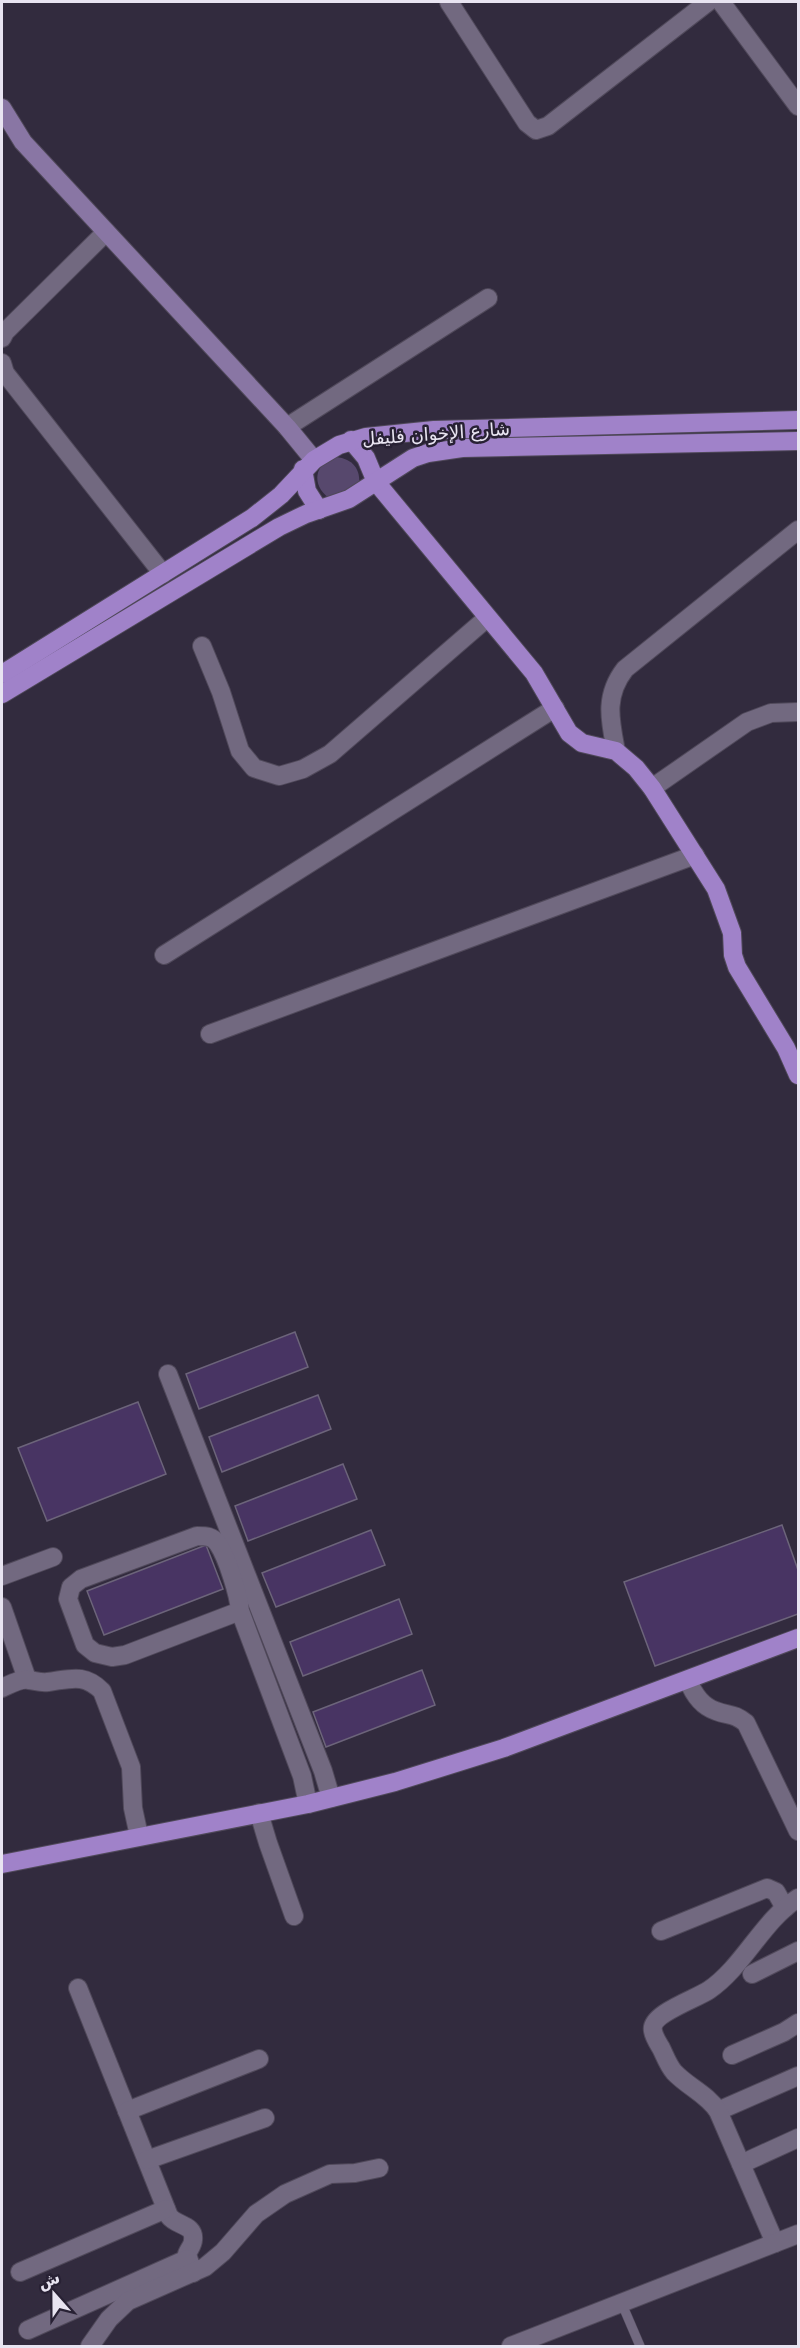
<svg xmlns="http://www.w3.org/2000/svg" width="800" height="2348" font-family="'DejaVu Sans','Noto Naskh Arabic',sans-serif">
	<rect width="100%" height="100%" fill="#322b3e"/>
	<path fill="#57486d" d="M336 457C353 459 361 469 359 486L329 498C311 485 314 463 336 457Z"/>
	<g fill="#483463" stroke="#6c647a" stroke-width="1.5">
		<polygon points="295,1332 308,1367 199,1409 186,1374"/>
		<polygon points="318,1395 331,1429 222,1472 209,1437"/>
		<polygon points="138,1402 166,1474 47,1521 18,1448"/>
		<polygon points="343,1464 357,1499 248,1541 235,1506"/>
		<polygon points="782,1525 798,1570 798,1614 655,1666 624,1582"/>
		<polygon points="371,1530 385,1565 276,1607 262,1573"/>
		<polygon points="206,1545 223,1589 104,1635 87,1591"/>
		<polygon points="399,1599 412,1634 303,1676 290,1642"/>
		<polygon points="422,1670 435,1705 326,1747 313,1712"/>
	</g>
	<g fill="none" stroke-linecap="round" stroke-linejoin="round">
		<defs>
			<polyline id="lane" points="622,2304 640,2346"/>
			<g id="street">
				<polyline points="449,2 527,123 536,130 548,126 708,2"/>
				<polyline points="721,2 798,106"/>
				<polyline points="2,338 5,332 106,232"/>
				<polyline points="2,363 5,373 163,574"/>
				<polyline points="287,427 488,298"/>
				<polyline points="202,646 221,692 240,751 254,768 279,776 303,769 330,754 487,618"/>
				<path d="M616 751C610 720 604 696 625 669L798 530"/>
				<polyline points="652,788 747,722 771,713 798,712"/>
				<polyline points="164,955 555,708"/>
				<polyline points="210,1034 695,855"/>
				<polyline points="168,1374 323,1771 331,1798"/>
				<polyline points="2,1576 53,1557"/>
				<polyline points="2,1607 27,1679"/>
				<path d="M240 1611 125 1655 112 1657 95 1653 85 1645 68 1599 71 1587 81 1579 197 1536C206 1536 213 1536 218 1544 227 1557 239 1595 240 1611L302 1776 308 1804"/>
				<path d="M688 1680C693 1693 701 1706 716 1711 729 1716 734 1713 746 1723L798 1831"/>
				<path d="M2 1688C9 1685 21 1678 29 1680 36 1681 41 1683 48 1682 71 1679 84 1673 102 1691L131 1767 133 1808 139 1836"/>
				<polyline points="259,1813 268,1843 294,1916"/>
				<polyline points="661,1931 767,1888 776,1892 785,1908"/>
				<polyline points="752,1974 798,1951"/>
				<path d="M78 1988 169 2216C176 2226 195 2224 193 2240 193 2245 189 2249 187 2254L193 2273"/>
				<polyline points="732,2055 784,2032 798,2023"/>
				<polyline points="127,2111 259,2059"/>
				<polyline points="718,2111 798,2076"/>
				<polyline points="147,2160 265,2118"/>
				<polyline points="741,2164 798,2138"/>
				<path d="M775 2243 718 2111C707 2094 688 2087 674 2072 668 2065 665 2056 661 2048 658 2043 654 2037 653 2031 649 2014 696 1999 709 1990 744 1966 762 1921 798 1898"/>
				<polyline points="20,2272 166,2209"/>
				<polyline points="28,2330 187,2259"/>
				<polyline points="90,2346 109,2319 128,2301 205,2267 223,2252 256,2214 285,2194 330,2174 355,2173 379,2168"/>
				<polyline points="511,2346 798,2234"/>
			</g>
			<polyline id="secondary" points="2,108 23,142 287,427 314,460"/>
			<g id="primary">
				<polyline points="351,440 366,458 376,482 534,673 569,733 582,743 616,751 636,768 652,788 716,889 732,933 733,955 737,967 786,1048 798,1075"/>
				<polyline points="303,469 307,491 319,510"/>
				<polyline points="2,674 252,518 281,495 314,460 339,445 366,437 434,430 798,420"/>
				<polyline points="2,694 279,527 306,514 349,499 413,458 428,453 462,448 798,441"/>
				<polyline points="2,1864 308,1804 395,1782 504,1748 798,1638"/>
			</g>
		</defs>
		<use href="#lane" stroke="#50495a" stroke-width="10"/>
		<use href="#street" stroke="#50495a" stroke-width="20"/>
		<use href="#secondary" stroke="#50495a" stroke-width="20"/>
		<use href="#primary" stroke="#50495a" stroke-width="20"/>
		<use href="#lane" stroke="#726980" stroke-width="9"/>
		<use href="#street" stroke="#726980" stroke-width="18"/>
		<use href="#secondary" stroke="#8976a4" stroke-width="18"/>
		<use href="#primary" stroke="#a082c9" stroke-width="18"/>
	</g>
	<g text-anchor="middle" stroke-width="5" stroke-linejoin="round" paint-order="stroke">
		<g font-size="18" fill="#e8e4f1" stroke="#282134">
			<text transform="translate(436 434) rotate(-4)" y="6">شارع الإخوان فليفل</text>
		</g>
	</g>
	<rect width="800" height="2348" fill="none" stroke="#e8e4f1" stroke-width="6"/>
	<g transform="translate(54 2294) rotate(339)" stroke="#282134" stroke-width="4.5" paint-order="stroke">
	<path d="M0-4.5L10 22L0 15L-10 22Z" fill="#e8e4f1"/>
	<text y="-9" font-size="16" font-weight="bold" text-anchor="middle" fill="#e8e4f1">ش</text>
	</g>
</svg>
